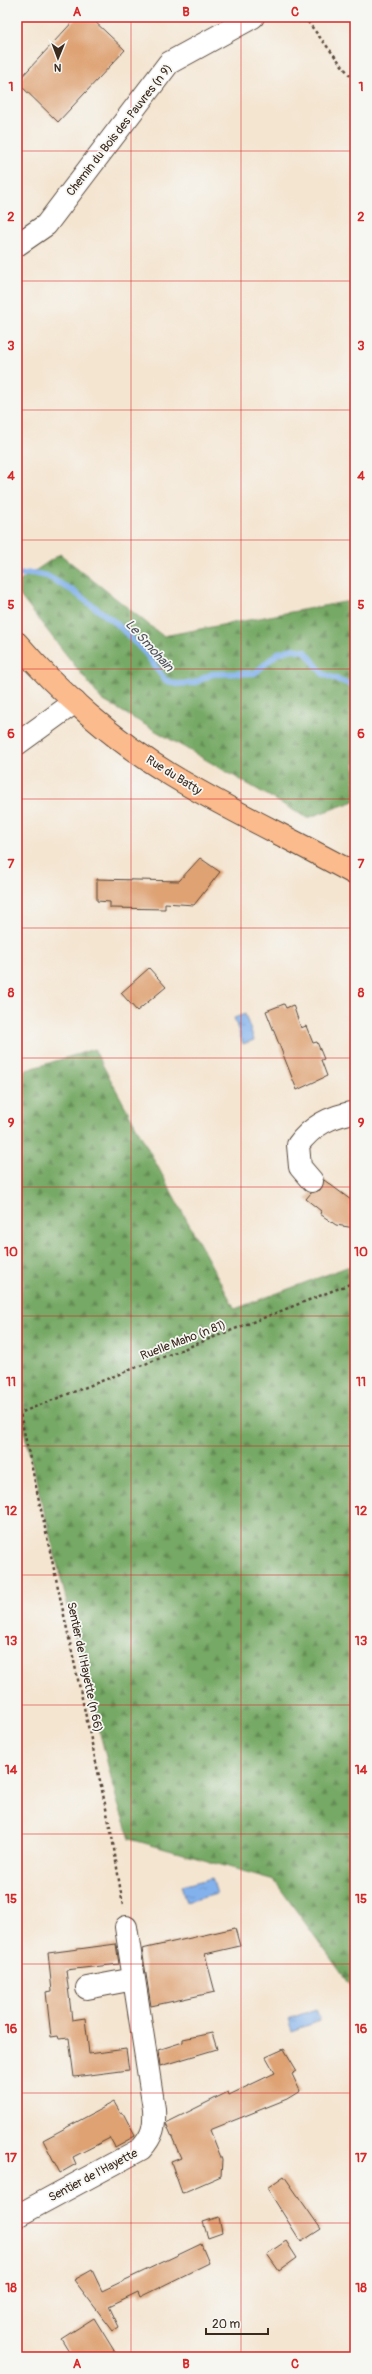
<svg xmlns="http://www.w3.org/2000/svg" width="372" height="2374" font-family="Pangolin,sans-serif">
<defs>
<pattern id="forest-firs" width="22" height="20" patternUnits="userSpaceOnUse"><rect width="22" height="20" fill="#76a965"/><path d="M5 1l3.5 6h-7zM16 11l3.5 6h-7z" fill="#628a53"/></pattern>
<pattern id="water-ripples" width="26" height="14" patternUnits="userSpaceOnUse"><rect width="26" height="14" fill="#82b1ec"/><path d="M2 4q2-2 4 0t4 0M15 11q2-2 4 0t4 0" fill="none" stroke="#6c90bf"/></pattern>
</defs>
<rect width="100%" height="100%" fill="#f6f6f2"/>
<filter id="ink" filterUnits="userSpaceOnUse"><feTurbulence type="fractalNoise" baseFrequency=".025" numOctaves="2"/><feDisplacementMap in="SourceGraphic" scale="8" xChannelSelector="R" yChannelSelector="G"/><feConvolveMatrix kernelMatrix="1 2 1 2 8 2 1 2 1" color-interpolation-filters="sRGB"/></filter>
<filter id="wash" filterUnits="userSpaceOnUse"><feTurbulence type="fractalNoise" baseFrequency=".012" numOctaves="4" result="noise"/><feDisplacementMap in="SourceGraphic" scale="16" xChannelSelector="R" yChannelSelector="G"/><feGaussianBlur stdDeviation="0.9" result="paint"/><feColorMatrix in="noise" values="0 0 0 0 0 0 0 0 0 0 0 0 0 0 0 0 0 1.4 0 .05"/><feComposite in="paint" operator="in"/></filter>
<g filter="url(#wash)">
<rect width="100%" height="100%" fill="#f4e5d1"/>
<path fill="url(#forest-firs)" stroke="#586a42" d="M60,554L163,636L355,600V801L307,818L102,700L17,592V583Z
M94,1049L235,1309L355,1264V1989L350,1985L274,1880L130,1839L117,1801L22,1424L17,1425V1073Z"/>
<path fill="url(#water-ripples)" stroke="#5e6e85" d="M245,1014L254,1040L243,1044L234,1018Z
M212,1878L217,1894L186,1902L181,1886Z
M316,2009L320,2021L292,2031L288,2019Z"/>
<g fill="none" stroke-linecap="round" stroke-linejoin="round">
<path stroke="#82b1ec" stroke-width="6" d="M17,575L32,573L47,576L73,591L116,623L146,654L165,680L176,684L194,683L212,674L255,673L278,653L293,649L305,651L323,674L355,686"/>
</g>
<g id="blocks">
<path fill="#dea273" d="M77,17H90L125,50L58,122L17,82Z
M200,858L220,872L194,905L165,903V909L110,908V902L97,901V879L179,881Z
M149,968L166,987L137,1011L121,993Z
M284,1004L286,1008L293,1005L301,1028L306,1026L313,1043L317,1042L324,1059L321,1060L327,1076L297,1090L266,1011Z
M324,1180L355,1203V1228L336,1225L320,1214L321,1211L306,1199L311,1193L320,1190Z
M235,1928L240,1946L205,1954L215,1992L151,2006L142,1949Z
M116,1944L119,1964L66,1970L72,2020L85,2018L89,2054L126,2049L129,2070L74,2077L69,2038L59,2039L58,2036L51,2037L46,1992L52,1991L48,1953Z
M212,2033L217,2049L160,2066L158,2050L183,2042V2039Z
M284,2049L297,2071L292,2074L300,2091L287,2099L210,2130L222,2160L221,2176L182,2193L171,2162L181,2158L166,2123L228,2092L229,2095L275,2073L266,2057Z
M114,2102L121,2114L123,2113L135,2136L115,2147L110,2138L73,2157L76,2164L60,2173L43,2140Z
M284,2176L321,2229L301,2242L267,2188Z
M219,2217L222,2233L208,2238L203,2222Z
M286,2241L297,2258L279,2271L267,2254Z
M201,2244L209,2263L140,2297L138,2292L109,2306L119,2327L113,2331L74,2280L92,2270L102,2291Z
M94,2318L118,2357H72L61,2339Z"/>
</g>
</g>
<g filter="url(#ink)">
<use href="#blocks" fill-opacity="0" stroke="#574639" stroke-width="1"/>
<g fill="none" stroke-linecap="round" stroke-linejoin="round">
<defs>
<path id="minor" d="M17,245L46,225L169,63L253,17
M17,744L75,702
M312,1181L300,1167L298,1145C312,1125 331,1116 355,1112
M87,1988L134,1979
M17,2216L141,2149C153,2136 155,2126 154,2109L126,1927"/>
<path id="major" d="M17,643C59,692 115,741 171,775C230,811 294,840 355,874"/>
</defs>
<use href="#minor" stroke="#574639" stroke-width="24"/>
<use href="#major" stroke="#574639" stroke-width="24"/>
<path stroke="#574639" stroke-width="2.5" stroke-dasharray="3 3" stroke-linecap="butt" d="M304,17L355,82
M17,1410L20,1413L112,1836L123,1906
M17,1414L355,1282"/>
<use href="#minor" stroke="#fff" stroke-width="22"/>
<use href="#major" stroke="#fbbb8d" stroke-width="22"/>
</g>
</g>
<path fill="none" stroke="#d62828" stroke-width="1" stroke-opacity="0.55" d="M131,17V2357M241,17V2357M17,151H355M17,281H355M17,410H355M17,540H355M17,669H355M17,799H355M17,928H355M17,1058H355M17,1187H355M17,1316H355M17,1446H355M17,1575H355M17,1705H355M17,1834H355M17,1964H355M17,2093H355M17,2223H355"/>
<g text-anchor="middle" stroke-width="3.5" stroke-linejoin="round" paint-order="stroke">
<g font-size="12" fill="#3b2a1e" stroke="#f6f6f2">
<text transform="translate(119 130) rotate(-52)" y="4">Chemin du Bois des Pauvres (n 9)</text>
<text transform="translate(174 775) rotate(32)" y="4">Rue du Batty</text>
<text transform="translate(183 1340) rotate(-21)" y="4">Ruelle Maho (n 81)</text>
<text transform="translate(85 1667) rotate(78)" y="4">Sentier de l'Hayette (n 66)</text>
<text transform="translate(93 2175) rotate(-28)" y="4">Sentier de l'Hayette</text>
</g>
<g font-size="13" font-style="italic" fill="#50525c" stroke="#f6f6f2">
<text transform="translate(150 645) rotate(48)" y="5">Le Smohain</text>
</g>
</g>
<rect width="372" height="2374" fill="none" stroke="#f6f6f2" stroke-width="44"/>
<g transform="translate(58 58) rotate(181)" stroke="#f6f6f2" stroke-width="3" paint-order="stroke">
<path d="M0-3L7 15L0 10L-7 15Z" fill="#3b2a1e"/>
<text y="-6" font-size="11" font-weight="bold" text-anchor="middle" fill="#3b2a1e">N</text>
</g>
<path d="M206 2328v6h62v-6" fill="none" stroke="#3b2a1e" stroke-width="2"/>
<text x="212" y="2328" font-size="12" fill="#3b2a1e" stroke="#f6f6f2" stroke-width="3" paint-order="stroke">20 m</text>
<rect x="22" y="22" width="328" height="2330" fill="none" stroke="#d62828" stroke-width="1.5"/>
<g font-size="13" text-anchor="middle" font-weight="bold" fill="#d62828">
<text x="77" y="16">A</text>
<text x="186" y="16">B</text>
<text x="295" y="16">C</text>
<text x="11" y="91">1</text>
<text x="361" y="91">1</text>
<text x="11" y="221">2</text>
<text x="361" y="221">2</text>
<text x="11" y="350">3</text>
<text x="361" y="350">3</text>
<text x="11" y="480">4</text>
<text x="361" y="480">4</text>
<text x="11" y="609">5</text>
<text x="361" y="609">5</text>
<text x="11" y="738">6</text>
<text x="361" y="738">6</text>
<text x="11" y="868">7</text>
<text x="361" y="868">7</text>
<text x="11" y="997">8</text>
<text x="361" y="997">8</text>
<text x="11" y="1127">9</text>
<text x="361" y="1127">9</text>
<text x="11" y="1256">10</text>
<text x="361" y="1256">10</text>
<text x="11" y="1386">11</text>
<text x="361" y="1386">11</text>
<text x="11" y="1515">12</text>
<text x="361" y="1515">12</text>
<text x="11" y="1645">13</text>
<text x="361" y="1645">13</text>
<text x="11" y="1774">14</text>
<text x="361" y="1774">14</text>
<text x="11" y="1903">15</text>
<text x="361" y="1903">15</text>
<text x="11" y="2033">16</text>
<text x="361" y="2033">16</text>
<text x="11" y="2162">17</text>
<text x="361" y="2162">17</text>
<text x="11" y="2292">18</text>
<text x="361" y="2292">18</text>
<text x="77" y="2368">A</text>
<text x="186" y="2368">B</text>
<text x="295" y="2368">C</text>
</g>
</svg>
